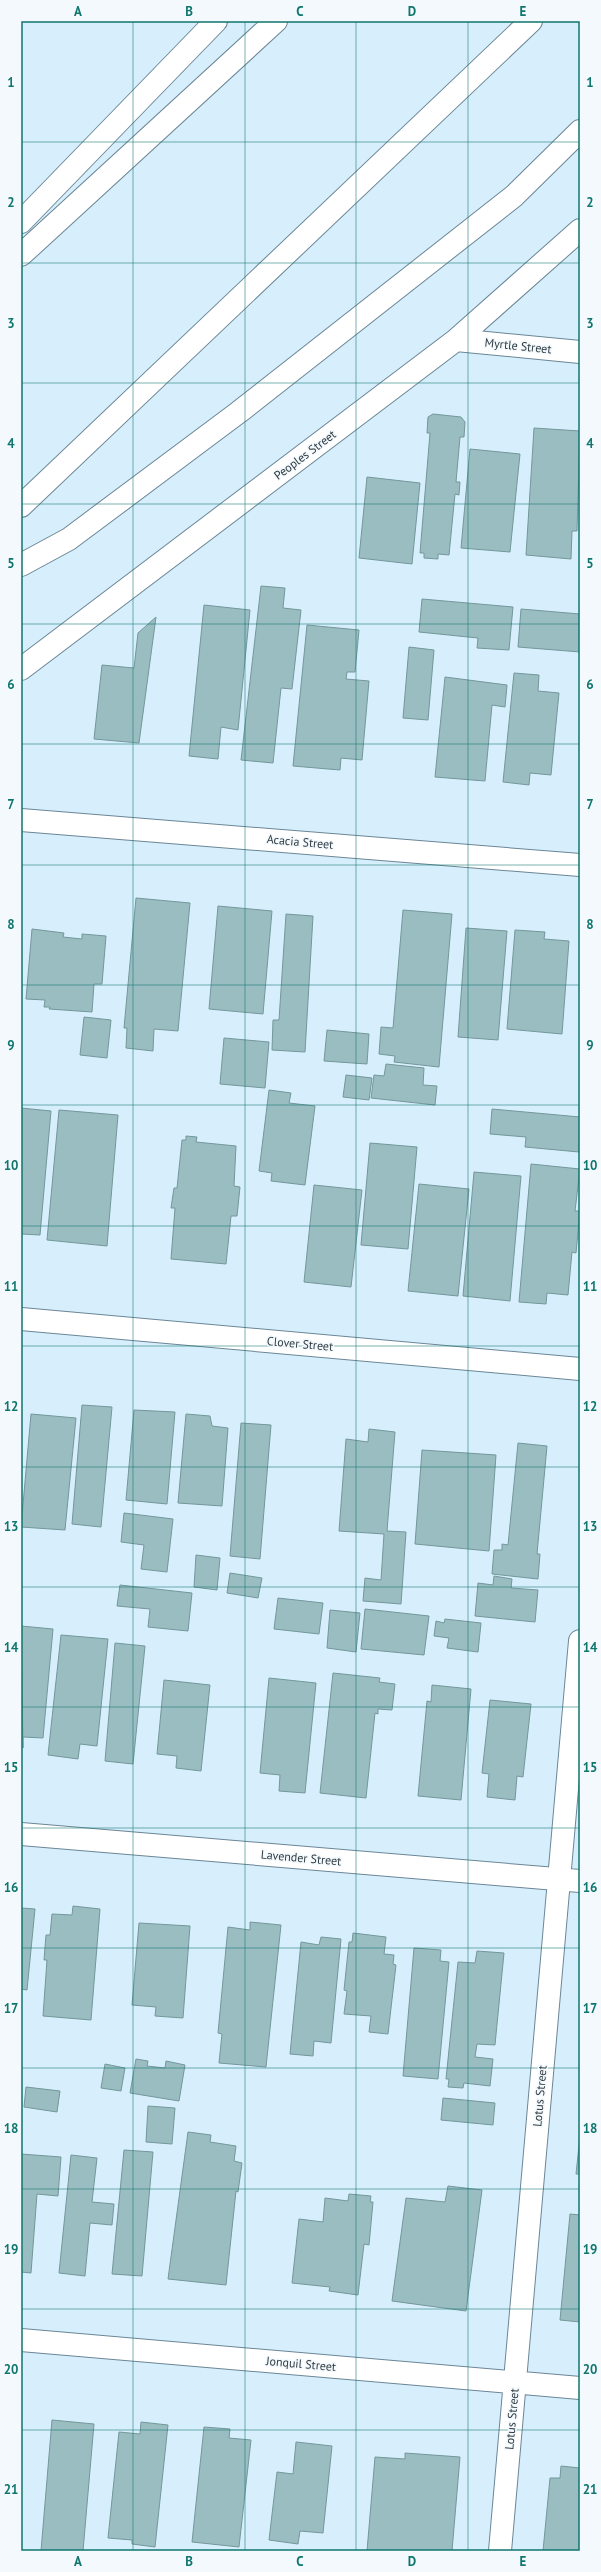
<svg xmlns="http://www.w3.org/2000/svg" width="601" height="2572" font-family="'PT Sans',sans-serif">
<rect width="100%" height="100%" fill="#d7effd"/>
<path fill="#99bdc1" stroke="#73979a" d="M433,414L461,417L465,422L464,437H460L456,482H460L459,495L455,494L449,555L438,554V559L424,558V553H420L430,433H427L428,417Z
M534,428L580,431L577,531H572L571,559L526,555Z
M470,449L520,454L510,552L461,548Z
M367,477L420,483L412,564L359,558Z
M261,586L285,588L283,608L301,610L292,689L281,688L273,763L241,760Z
M422,599L513,607L509,650L477,648L478,638L419,632Z
M204,605L250,610L238,730L221,727L218,759L189,756Z
M521,609L580,614V652L518,647Z
M156,617L139,743L94,739L102,665L134,668L138,633Z
M307,625L359,630L355,672H347L346,679L369,681L362,760L341,758L340,770L293,766Z
M409,647L434,650L428,720L403,718Z
M514,673L539,675L538,691L559,693L551,775L530,773L529,785L503,782Z
M445,677L507,685L505,707L492,705L485,781L435,777Z
M136,898L190,903L178,1031L154,1029L153,1051L126,1048L127,1028H124Z
M218,906L272,911L263,1014L209,1009Z
M403,910L452,914L439,1067L394,1062L395,1056L379,1054L381,1027L393,1028Z
M286,914L313,916L305,1052L272,1050L273,1020H279Z
M466,928L507,931L498,1040L458,1037Z
M32,929L64,933L63,937L82,939V934L106,936L102,984H94L92,1012L49,1009L50,1007H44L45,1000L26,999Z
M515,930L545,932L544,939L569,941L562,1034L507,1029Z
M84,1017L111,1020L107,1058L80,1055Z
M327,1030L369,1034L367,1064L324,1061Z
M224,1038L269,1042L265,1088L220,1084Z
M386,1064L424,1068L423,1085L437,1086L435,1105L371,1098L374,1075L384,1076Z
M346,1075L372,1078L369,1100L343,1097Z
M269,1090L291,1093L289,1103L315,1106L305,1185L271,1181L272,1173L259,1171Z
M21,1108L51,1111L40,1235L21,1234Z
M492,1109L580,1117L579,1152L525,1147L526,1137L490,1134Z
M59,1110L118,1115L107,1246L47,1240Z
M186,1136L197,1137L196,1142L236,1146L234,1186L240,1187L237,1216H231L226,1264L171,1259L175,1208H171L174,1188H177L182,1140H186Z
M370,1143L417,1147L408,1249L361,1245Z
M531,1164L580,1169L575,1211H580L576,1253L572,1252L568,1295L547,1293L546,1304L519,1302Z
M474,1172L521,1176L510,1301L463,1296Z
M419,1184L469,1189L458,1296L408,1291Z
M314,1185L362,1190L351,1287L304,1282Z
M82,1405L112,1407L101,1527L72,1524Z
M134,1410L175,1412L167,1504L126,1500Z
M31,1414L76,1418L65,1530L21,1527Z
M186,1414L210,1416L212,1426L228,1428L222,1506L178,1503Z
M241,1423L271,1425L260,1559L230,1556Z
M369,1429L395,1432L387,1531L406,1532L401,1604L363,1601L365,1578L381,1580L384,1534L339,1531L346,1439L368,1442Z
M518,1443L547,1446L537,1554H540L538,1579L492,1574L494,1550H502V1544L508,1545Z
M422,1450L496,1455L489,1551L415,1544Z
M124,1513L173,1519L167,1572L141,1569L144,1545L121,1542Z
M196,1555L220,1558L217,1590L194,1587Z
M230,1573L262,1578L258,1598L227,1593Z
M494,1576L512,1579L511,1588L538,1590L535,1622L475,1616L478,1583L493,1585Z
M120,1585L192,1593L188,1631L148,1627L150,1609L117,1606Z
M278,1598L323,1603L319,1634L274,1629Z
M365,1609L429,1616L424,1655L361,1649Z
M330,1610L360,1613L356,1652L327,1648Z
M445,1619L481,1623L478,1652L447,1648L449,1638L434,1636L436,1621L444,1623Z
M21,1626L53,1629L43,1738L23,1737V1748Z
M61,1635L108,1639L97,1746L80,1744L78,1759L48,1755Z
M115,1643L145,1646L133,1764L105,1761Z
M333,1673L380,1678L379,1682L395,1684L392,1710L378,1709V1714L375,1713L366,1798L320,1793Z
M269,1678L316,1683L305,1793L279,1791L280,1775L260,1773Z
M164,1680L210,1685L201,1771L176,1768L177,1756L157,1754Z
M432,1685L471,1689L461,1800L418,1796L427,1701L431,1702Z
M490,1700L531,1704L523,1777L517,1776L515,1800L487,1797L489,1774L482,1773Z
M73,1906L100,1909L91,2020L43,2016L47,1960H44L46,1935H50L52,1914L72,1915Z
M21,1908L35,1909L27,1990L21,1989Z
M250,1922L281,1925L266,2067L219,2063L222,2034L218,2033L228,1927L250,1930Z
M139,1923L190,1926L183,2018L155,2016L156,2007L132,2005Z
M353,1933L386,1937L384,1954L394,1955L393,1964L396,1965L388,2034L369,2032L371,2016L344,2014L347,1991L344,1990L349,1942H352Z
M321,1937L341,1939L331,2043L314,2041L313,2056L290,2054L301,1942L319,1945Z
M414,1948L441,1950L440,1961L449,1962L438,2079L403,2076Z
M477,1951L504,1953L495,2045L477,2044L475,2057L493,2059L490,2086L464,2083L463,2088L448,2087L449,2079H446L458,1962L475,1963Z
M136,2059L148,2061L147,2066L165,2068L166,2061L185,2065L179,2101L130,2093Z
M105,2064L125,2068L121,2091L101,2088Z
M26,2087L60,2091L57,2112L24,2107Z
M443,2098L495,2103L493,2125L441,2120Z
M148,2106L175,2108L172,2144L146,2142Z
M188,2132L211,2135L210,2142L236,2146L234,2161L242,2163L238,2192L236,2191L226,2285L168,2279Z
M580,2136V2174H576Z
M124,2150L153,2152L142,2276L112,2274Z
M21,2154L61,2157L58,2196L37,2194L31,2273L21,2272Z
M71,2155L97,2158L92,2202L114,2204L112,2225L90,2223L85,2276L59,2273Z
M448,2186L482,2190L466,2311L392,2301L406,2198L445,2202Z
M349,2194L371,2196L370,2202H373L369,2245L364,2244L358,2295L329,2291L330,2287L292,2283L299,2219L323,2222L325,2198L348,2201Z
M570,2214L580,2215V2322L560,2320Z
M52,2420L94,2424L83,2551H41Z
M141,2422L168,2425L155,2547L132,2544V2540L108,2538L119,2432L140,2434Z
M204,2427L230,2429L229,2438L251,2440L239,2547L192,2542Z
M296,2442L332,2446L323,2533L300,2531L298,2544L269,2540L277,2472L293,2474Z
M405,2453L460,2457L452,2551H367L375,2457L405,2459Z
M561,2466L580,2468V2551H543L550,2478H560Z"/>
<g fill="none" stroke-linecap="round" stroke-linejoin="round">
<defs>
<path id="minor" d="M456,340L580,352
M21,669L456,340L580,230
M21,820L580,865
M21,1319L580,1369
M21,1834L580,1881
M21,2340L580,2388
M500,2551L580,1641"/>
<path id="highway" d="M21,222L216,21
M21,255L276,21
M21,506L531,21
M21,565L69,539L239,412L514,196L580,131"/>
</defs>
<use href="#minor" stroke="#6b8696" stroke-width="24"/>
<use href="#highway" stroke="#6b8696" stroke-width="24"/>
<use href="#minor" stroke="#fff" stroke-width="22"/>
<use href="#highway" stroke="#fff" stroke-width="22"/>
</g>
<path fill="none" stroke="#0f766e" stroke-width="1" stroke-opacity="0.55" d="M133,21V2551M245,21V2551M356,21V2551M468,21V2551M21,142H580M21,263H580M21,383H580M21,504H580M21,624H580M21,744H580M21,865H580M21,985H580M21,1105H580M21,1226H580M21,1346H580M21,1467H580M21,1587H580M21,1707H580M21,1828H580M21,1948H580M21,2068H580M21,2189H580M21,2309H580M21,2430H580"/>
<g text-anchor="middle" stroke-width="3" stroke-linejoin="round" paint-order="stroke">
<g font-size="12" fill="#2f3b41" stroke="#f3f9fd">
<text transform="translate(518 346) rotate(6)" y="4">Myrtle Street</text>
<text transform="translate(305 455) rotate(-37)" y="4">Peoples Street</text>
<text transform="translate(300 842) rotate(5)" y="4">Acacia Street</text>
<text transform="translate(300 1344) rotate(5)" y="4">Clover Street</text>
<text transform="translate(301 1858) rotate(5)" y="4">Lavender Street</text>
<text transform="translate(540 2096) rotate(-85)" y="4">Lotus Street</text>
<text transform="translate(301 2364) rotate(5)" y="4">Jonquil Street</text>
<text transform="translate(512 2419) rotate(-85)" y="4">Lotus Street</text>
</g>
</g>
<rect width="601" height="2572" fill="none" stroke="#f3f9fd" stroke-width="44"/>
<rect x="22" y="22" width="557" height="2528" fill="none" stroke="#0f766e" stroke-width="1.5"/>
<g font-size="13" text-anchor="middle" font-weight="bold" fill="#0f766e">
<text x="78" y="16">A</text>
<text x="189" y="16">B</text>
<text x="300" y="16">C</text>
<text x="412" y="16">D</text>
<text x="523" y="16">E</text>
<text x="11" y="87">1</text>
<text x="590" y="87">1</text>
<text x="11" y="207">2</text>
<text x="590" y="207">2</text>
<text x="11" y="328">3</text>
<text x="590" y="328">3</text>
<text x="11" y="448">4</text>
<text x="590" y="448">4</text>
<text x="11" y="568">5</text>
<text x="590" y="568">5</text>
<text x="11" y="689">6</text>
<text x="590" y="689">6</text>
<text x="11" y="809">7</text>
<text x="590" y="809">7</text>
<text x="11" y="929">8</text>
<text x="590" y="929">8</text>
<text x="11" y="1050">9</text>
<text x="590" y="1050">9</text>
<text x="11" y="1170">10</text>
<text x="590" y="1170">10</text>
<text x="11" y="1291">11</text>
<text x="590" y="1291">11</text>
<text x="11" y="1411">12</text>
<text x="590" y="1411">12</text>
<text x="11" y="1531">13</text>
<text x="590" y="1531">13</text>
<text x="11" y="1652">14</text>
<text x="590" y="1652">14</text>
<text x="11" y="1772">15</text>
<text x="590" y="1772">15</text>
<text x="11" y="1892">16</text>
<text x="590" y="1892">16</text>
<text x="11" y="2013">17</text>
<text x="590" y="2013">17</text>
<text x="11" y="2133">18</text>
<text x="590" y="2133">18</text>
<text x="11" y="2254">19</text>
<text x="590" y="2254">19</text>
<text x="11" y="2374">20</text>
<text x="590" y="2374">20</text>
<text x="11" y="2494">21</text>
<text x="590" y="2494">21</text>
<text x="78" y="2566">A</text>
<text x="189" y="2566">B</text>
<text x="300" y="2566">C</text>
<text x="412" y="2566">D</text>
<text x="523" y="2566">E</text>
</g>
</svg>
